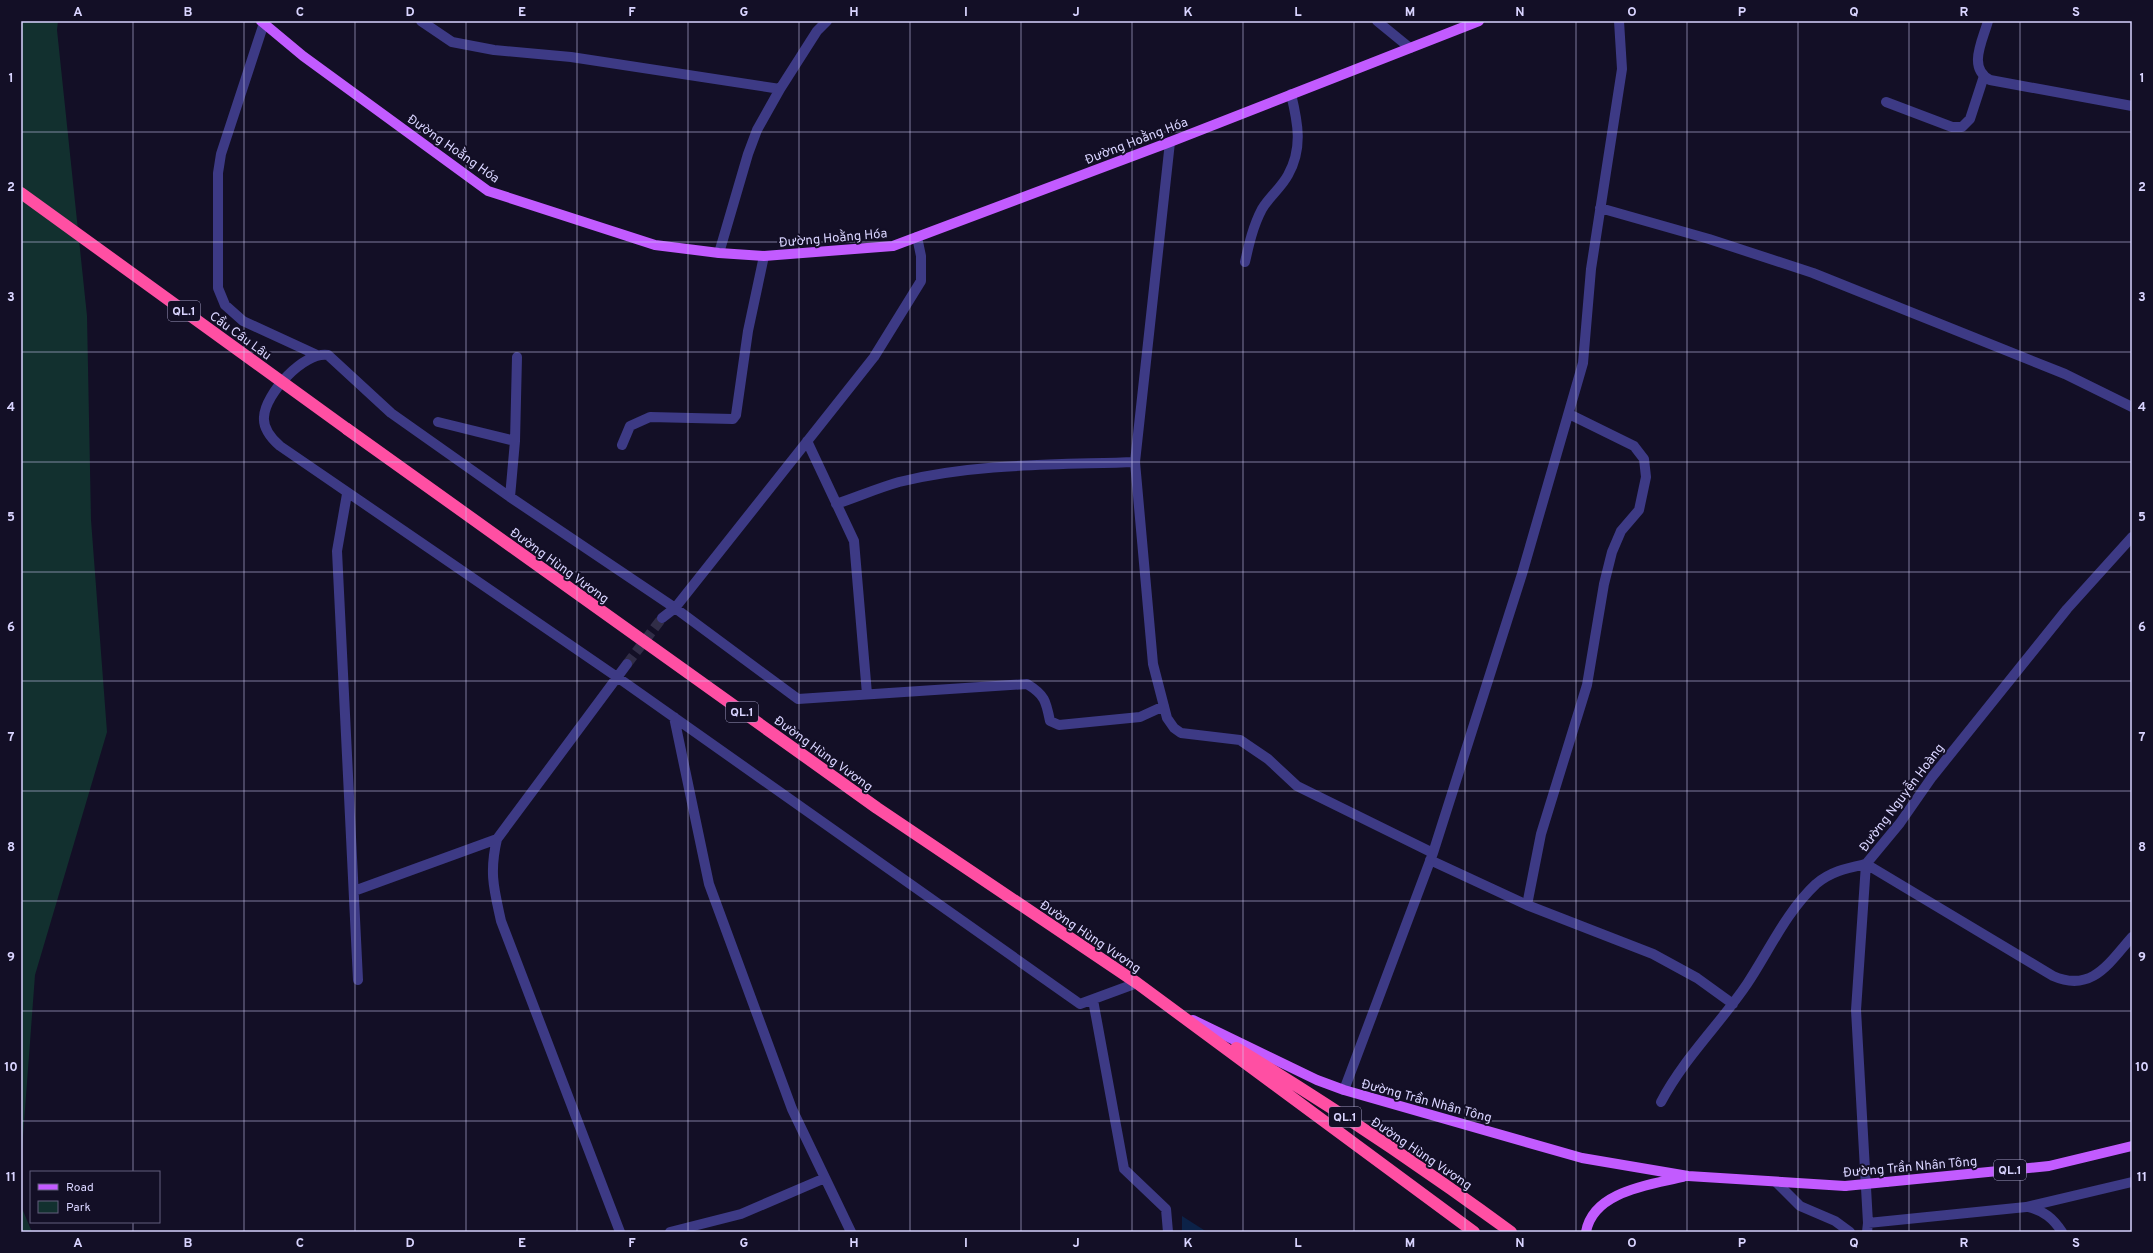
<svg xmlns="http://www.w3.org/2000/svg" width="2153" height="1253" font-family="Overpass,sans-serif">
<rect width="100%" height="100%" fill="#130f26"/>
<path fill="#12302f" d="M21,21H58L57,30L87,316L91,520L107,732L35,975L21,1163Z
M21,1206L32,1232H21Z"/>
<path fill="#0c2248" d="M1182,1216L1207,1232H1182Z"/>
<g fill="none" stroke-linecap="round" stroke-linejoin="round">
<path stroke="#312d47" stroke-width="10" stroke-dasharray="10 5" stroke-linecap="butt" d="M627,664L662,618"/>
<path stroke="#3d3a85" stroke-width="10" d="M421,21L452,42L494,50L571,57L780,89
M1377,21L1410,48
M1988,21C1983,40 1967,68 1990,80L2132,106
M264,23L221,154L218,173V288L225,305L243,321L317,355
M1886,102L1952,127H1962L1970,119L1984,76
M1170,142L1135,462L1153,664L1167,718L1174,728L1181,733L1240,740L1268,759L1297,786L1433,853
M1600,208L1709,239L1813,273L2065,374L2132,407
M719,253L748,154L757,130L780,89L817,31L827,21
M1245,262C1249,244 1253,226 1262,209C1269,197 1281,188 1288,175C1303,148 1298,123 1291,94
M438,422L515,441
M807,441L854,541L867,694
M622,445L630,426L650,417L733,419L736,415L748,331L764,256
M347,494L337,551L358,980
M510,497L515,441L517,357
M836,504C857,497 878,488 899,482C976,463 1056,465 1135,462
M662,618L675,608L874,357L921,281V256L917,237
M674,717L709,884L792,1109L851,1232
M1430,860L1527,905L1653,954L1697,978L1733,1004
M354,891L497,839
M1527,905L1541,834L1587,685L1604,584L1612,552L1621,531L1639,510L1646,477L1644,459L1634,446L1569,414
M1137,983L1080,1004L617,677L280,446C272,439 263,428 264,417C265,394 304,351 328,355L391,413L510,497L675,608L798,699L1027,684C1045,695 1046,701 1050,721L1059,725L1140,717L1164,706
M1093,1000L1124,1169L1166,1209L1168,1232
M1344,1090L1433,853L1522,574L1583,363L1591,269L1622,69L1619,21
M1661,1102C1684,1058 1720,1024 1747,984C1769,951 1786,912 1816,884C1831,871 1848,868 1866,864L2053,976C2092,993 2109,963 2132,937
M1776,1182L1800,1206L1835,1221L1850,1232
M2028,1207C2044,1211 2053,1218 2062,1232
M1868,1223L2026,1207L2132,1182
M620,1232L501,921C494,889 489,873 497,839L627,664
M670,1232L741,1214L825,1178
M1867,1232L1868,1223L1856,1010L1866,864L1900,823L1932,777L2067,609L2132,537"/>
<path stroke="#c25bff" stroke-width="10" d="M261,21L303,56L488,191L655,245L719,253L764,256L893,246L1170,142L1479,21
M1193,1020L1317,1080L1344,1090L1582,1158L1688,1176L1845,1186
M1886,1182L2049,1166L2132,1146
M1586,1232C1593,1191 1650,1185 1683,1177"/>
<path stroke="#ff4fa3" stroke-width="12" d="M347,429L877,808L1137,983L1474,1232
M1236,1048C1330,1105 1422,1167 1511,1232"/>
<path stroke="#c25bff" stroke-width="10" d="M1845,1186L1886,1182"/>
<path stroke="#ff4fa3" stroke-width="12" d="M21,193L347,429"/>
</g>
<path fill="none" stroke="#d9d4ff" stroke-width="1" stroke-opacity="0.55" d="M133,21V1172M244,21V1232M355,21V1232M466,21V1232M577,21V1232M688,21V1232M799,21V1232M910,21V1232M1021,21V1232M1132,21V1232M1243,21V1232M1354,21V1232M1465,21V1232M1576,21V1232M1687,21V1232M1798,21V1232M1909,21V1232M2020,21V1232M21,132H2132M21,242H2132M21,352H2132M21,462H2132M21,572H2132M21,681H2132M21,791H2132M21,901H2132M21,1011H2132M21,1121H2132M133,1222V1232"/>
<g text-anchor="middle" stroke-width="4" stroke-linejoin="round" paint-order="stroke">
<g fill="#130f26" stroke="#9e99be" stroke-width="1">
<rect x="168" y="301" width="32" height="20" rx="3"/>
<rect x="726" y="702" width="32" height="20" rx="3"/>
<rect x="1329" y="1107" width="32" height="20" rx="3"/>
<rect x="1994" y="1160" width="32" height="20" rx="3"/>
</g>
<g font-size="12" font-weight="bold" fill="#d9d4ff">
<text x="184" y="315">QL.1</text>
<text x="742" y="716">QL.1</text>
<text x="1345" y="1121">QL.1</text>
<text x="2010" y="1174">QL.1</text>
</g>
<g font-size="13" fill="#d9d4ff" stroke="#130f26">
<text transform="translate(1136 140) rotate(-21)" y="5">Đường Hoằng Hóa</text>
<text transform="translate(454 148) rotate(35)" y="5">Đường Hoằng Hóa</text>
<text transform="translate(833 237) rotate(-5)" y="5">Đường Hoằng Hóa</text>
<text transform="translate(241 335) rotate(36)" y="5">Cầu Câu Lâu</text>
<text transform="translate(560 565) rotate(36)" y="5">Đường Hùng Vương</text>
<text transform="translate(824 753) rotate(36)" y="5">Đường Hùng Vương</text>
<text transform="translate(1901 797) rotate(-53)" y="5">Đường Nguyễn Hoàng</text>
<text transform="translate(1091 936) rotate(34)" y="5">Đường Hùng Vương</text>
<text transform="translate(1427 1100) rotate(15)" y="5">Đường Trần Nhân Tông</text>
<text transform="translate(1422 1153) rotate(34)" y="5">Đường Hùng Vương</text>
<text transform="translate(1910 1166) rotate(-5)" y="5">Đường Trần Nhân Tông</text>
</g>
</g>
<rect width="2153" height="1253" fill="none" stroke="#130f26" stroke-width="44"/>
<rect x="30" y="1171" width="130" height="52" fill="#130f26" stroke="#625e7d"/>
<rect x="38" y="1184" width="20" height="6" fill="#c25bff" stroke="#625e7d"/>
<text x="66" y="1191" font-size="12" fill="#d9d4ff">Road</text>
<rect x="38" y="1201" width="20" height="12" fill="#12302f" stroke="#625e7d"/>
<text x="66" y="1211" font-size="12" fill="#d9d4ff">Park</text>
<rect x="22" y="22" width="2109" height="1209" fill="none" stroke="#d9d4ff" stroke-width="1.5"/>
<g font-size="13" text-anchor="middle" font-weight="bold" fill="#d9d4ff">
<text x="78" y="16">A</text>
<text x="188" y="16">B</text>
<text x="300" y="16">C</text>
<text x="410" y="16">D</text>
<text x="522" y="16">E</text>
<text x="632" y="16">F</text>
<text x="744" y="16">G</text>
<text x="854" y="16">H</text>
<text x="966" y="16">I</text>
<text x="1076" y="16">J</text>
<text x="1188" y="16">K</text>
<text x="1298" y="16">L</text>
<text x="1410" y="16">M</text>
<text x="1520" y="16">N</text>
<text x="1632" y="16">O</text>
<text x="1742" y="16">P</text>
<text x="1854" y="16">Q</text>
<text x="1964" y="16">R</text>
<text x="2076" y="16">S</text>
<text x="11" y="82">1</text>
<text x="2142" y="82">1</text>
<text x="11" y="191">2</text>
<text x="2142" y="191">2</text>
<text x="11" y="301">3</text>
<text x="2142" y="301">3</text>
<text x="11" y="411">4</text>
<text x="2142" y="411">4</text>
<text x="11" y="521">5</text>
<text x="2142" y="521">5</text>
<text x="11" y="631">6</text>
<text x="2142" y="631">6</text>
<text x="11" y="741">7</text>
<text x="2142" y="741">7</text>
<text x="11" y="851">8</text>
<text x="2142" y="851">8</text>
<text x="11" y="961">9</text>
<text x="2142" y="961">9</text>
<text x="11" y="1071">10</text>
<text x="2142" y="1071">10</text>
<text x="11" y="1181">11</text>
<text x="2142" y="1181">11</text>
<text x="78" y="1247">A</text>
<text x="188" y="1247">B</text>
<text x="300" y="1247">C</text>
<text x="410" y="1247">D</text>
<text x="522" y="1247">E</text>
<text x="632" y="1247">F</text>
<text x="744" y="1247">G</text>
<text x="854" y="1247">H</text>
<text x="966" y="1247">I</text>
<text x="1076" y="1247">J</text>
<text x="1188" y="1247">K</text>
<text x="1298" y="1247">L</text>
<text x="1410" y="1247">M</text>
<text x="1520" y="1247">N</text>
<text x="1632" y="1247">O</text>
<text x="1742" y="1247">P</text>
<text x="1854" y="1247">Q</text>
<text x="1964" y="1247">R</text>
<text x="2076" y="1247">S</text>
</g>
</svg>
